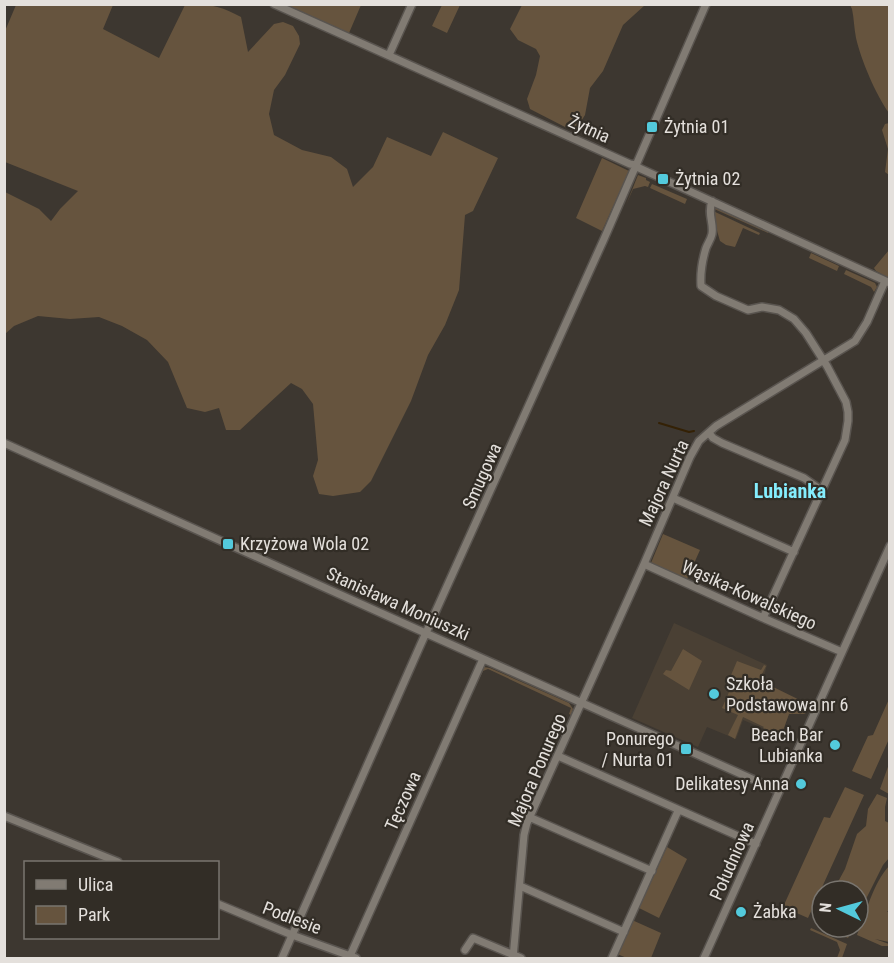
<svg xmlns="http://www.w3.org/2000/svg" width="894" height="963" font-family="'Roboto Condensed',sans-serif">
<rect width="100%" height="100%" fill="#3d3730"/>
<path fill="#4a4034" d="M674,623L767,665L762,683L810,705L805,714H789L781,736L743,720L736,739L707,727L698,747L632,718Z"/>
<path fill="#66543e" d="M16,5H113L103,29L159,58L185,5C209,4 219,5 241,17L248,52L274,24L283,22L293,26L299,36L300,44L285,75L274,90L269,114L274,135L302,150L331,157L347,169L353,187L373,167L387,137L431,156L443,132L498,158L473,211L465,215L459,290L445,325L428,355L411,401L371,481L360,492L333,496L319,494L313,476L318,460L313,404L302,389L291,383L240,430H226L219,408L205,412L187,408L168,362L147,340L122,326L99,317L70,319L38,316L14,326L5,334V192L39,209L51,221L60,209L78,191L5,162V31Z
M287,5H286H361L349,33Z
M442,5H460L447,33L432,26Z
M522,5H645L623,25L603,71L590,88L585,115L578,126L567,128L530,109L527,99L536,75L540,56L536,49L518,40L510,29Z
M850,5H889V113C876,95 861,60 856,38C854,28 854,18 852,9Z
M889,123H890L889,175L885,172L888,149L882,130L885,124Z
M602,158L629,171L602,231L576,218Z
M638,175L646,178V180L650,182L648,187L645,186L633,189L626,205Z
M652,184L687,199L685,204L650,188Z
M713,207L768,231V233L712,208Z
M711,210L760,233L759,235L743,228L735,247L726,245L720,241Z
M889,250V278L876,271L874,268Z
M811,253L839,266L837,271L809,258Z
M846,270L875,283L877,287L874,292L871,287L844,274Z
M663,534L700,550L687,579L651,563Z
M683,649L702,661L689,690L663,674L666,670L671,671Z
M737,661L761,670L764,665L766,666L759,680L810,705L805,714H789L781,736L763,728L764,727L743,717L735,739L728,735L738,715L722,708L733,683L748,689L729,680Z
M484,667L490,668L569,703L573,709L571,715L569,714L571,708L488,669L483,671L476,686L474,685Z
M889,699V739L871,779L852,771L868,736L873,735Z
M889,764L890,792L889,794L880,789Z
M845,787L864,795L808,918L783,907L824,817L830,818Z
M877,794L887,798L885,807V821L889,823V858L883,865L858,915V891H833L845,869L857,834L866,826L868,809Z
M667,847L687,859L659,918L639,908Z
M889,866V911H887L889,913V942L875,939L889,944V946H882L857,935C865,914 874,882 889,866Z
M822,917V927H850L847,934L849,936L848,938L819,926Z
M632,920L661,933L651,958H627L617,954Z
M811,928L847,944L842,958H837L840,950L837,942L810,930Z"/>
<g fill="none" stroke-linecap="round" stroke-linejoin="round">
<path stroke="#342105" stroke-width="2" d="M659,423L689,432L694,431"/>
<defs>
<path id="minor" d="M274,4L630,164L636,165L639,168L890,283
M389,55L412,4
M712,201C707,214 714,222 712,234C711,239 708,243 706,248C702,261 700,272 701,286L716,296L748,310L762,307L779,310L794,319L806,333L827,366L846,402L848,412V421L845,440L763,618
M709,433L713,438L722,443L804,478L821,490
M4,443L412,627L779,791
M673,498L794,552
M644,564L763,618L842,652
M558,756L756,844
M4,816L118,862
M529,817L652,871
M520,886L624,932
M218,904L292,935L356,958
M465,950L473,938L521,958
M350,956L483,659
M282,958L420,646L604,239L706,4
M513,958L524,835L527,823L644,564L690,457L699,441L716,426L855,341L867,322L885,281
M612,958L678,811
M704,958L890,546"/>
</defs>
<use href="#minor" stroke="#59544f" stroke-width="10"/>
<use href="#minor" stroke="#817b73" stroke-width="7"/>
</g>
<g fill="#53cadc" stroke="#322d26" stroke-width="2">
<rect x="646" y="121" width="12" height="12" rx="3"/>
<rect x="657" y="173" width="12" height="12" rx="3"/>
<rect x="222" y="538" width="12" height="12" rx="3"/>
<circle cx="714" cy="694" r="6"/>
<circle cx="835" cy="745" r="6"/>
<rect x="680" y="743" width="12" height="12" rx="3"/>
<circle cx="801" cy="784" r="6"/>
<circle cx="741" cy="912" r="6"/>
</g>
<g text-anchor="middle" stroke-width="4.5" stroke-linejoin="round" paint-order="stroke">
<g font-size="18" fill="#e4e0dc" stroke="#322d26" text-anchor="start">
<text x="664" y="133">Żytnia 01</text>
<text x="675" y="185">Żytnia 02</text>
<text x="240" y="550">Krzyżowa Wola 02</text>
<text x="726" y="690">Szkoła<tspan x="726" dy="21">Podstawowa nr 6</tspan></text>
<text x="823" y="741" text-anchor="end">Beach Bar<tspan x="823" dy="21">Lubianka</tspan></text>
<text x="674" y="745" text-anchor="end">Ponurego<tspan x="674" dy="21">/ Nurta 01</tspan></text>
<text x="789" y="790" text-anchor="end">Delikatesy Anna</text>
<text x="753" y="918">Żabka</text>
</g>
<g font-size="18" fill="#e4e0dc" stroke="#322d26">
<text transform="translate(589 129) rotate(24)" y="6">Żytnia</text>
<text transform="translate(482 476) rotate(-66)" y="6">Smugowa</text>
<text transform="translate(664 483) rotate(-65)" y="6">Majora Nurta</text>
<text transform="translate(749 595) rotate(24)" y="6">Wąsika-Kowalskiego</text>
<text transform="translate(398 604) rotate(24)" y="6">Stanisława Moniuszki</text>
<text transform="translate(537 770) rotate(-67)" y="6">Majora Ponurego</text>
<text transform="translate(403 801) rotate(-66)" y="6">Tęczowa</text>
<text transform="translate(732 861) rotate(-66)" y="6">Południowa</text>
<text transform="translate(292 918) rotate(21)" y="6">Podlesie</text>
</g>
<g font-size="20" font-weight="bold" fill="#84edfd" stroke="#322d26">
<text x="790" y="498">Lubianka</text>
</g>
</g>
<rect width="894" height="963" fill="none" stroke="#e4e0dc" stroke-width="12"/>
<rect x="24" y="861" width="195" height="78" fill="#322d26" stroke="#79756f" stroke-width="1.5"/>
<rect x="36" y="880" width="30" height="9" fill="#817b73" stroke="#79756f" stroke-width="1.5"/>
<text x="78" y="891" font-size="18" fill="#e4e0dc">Ulica</text>
<rect x="36" y="906" width="30" height="18" fill="#66543e" stroke="#79756f" stroke-width="1.5"/>
<text x="78" y="921" font-size="18" fill="#e4e0dc">Park</text>
<g transform="translate(840 909) rotate(275)"><circle r="28" fill="#322d26" stroke="#79756f" stroke-width="1.5"/>
<path d="M0-4.5L10 22L0 15L-10 22Z" fill="#53cadc"/>
<text y="-9" font-size="16" font-weight="bold" text-anchor="middle" fill="#e4e0dc">N</text>
</g>
</svg>
